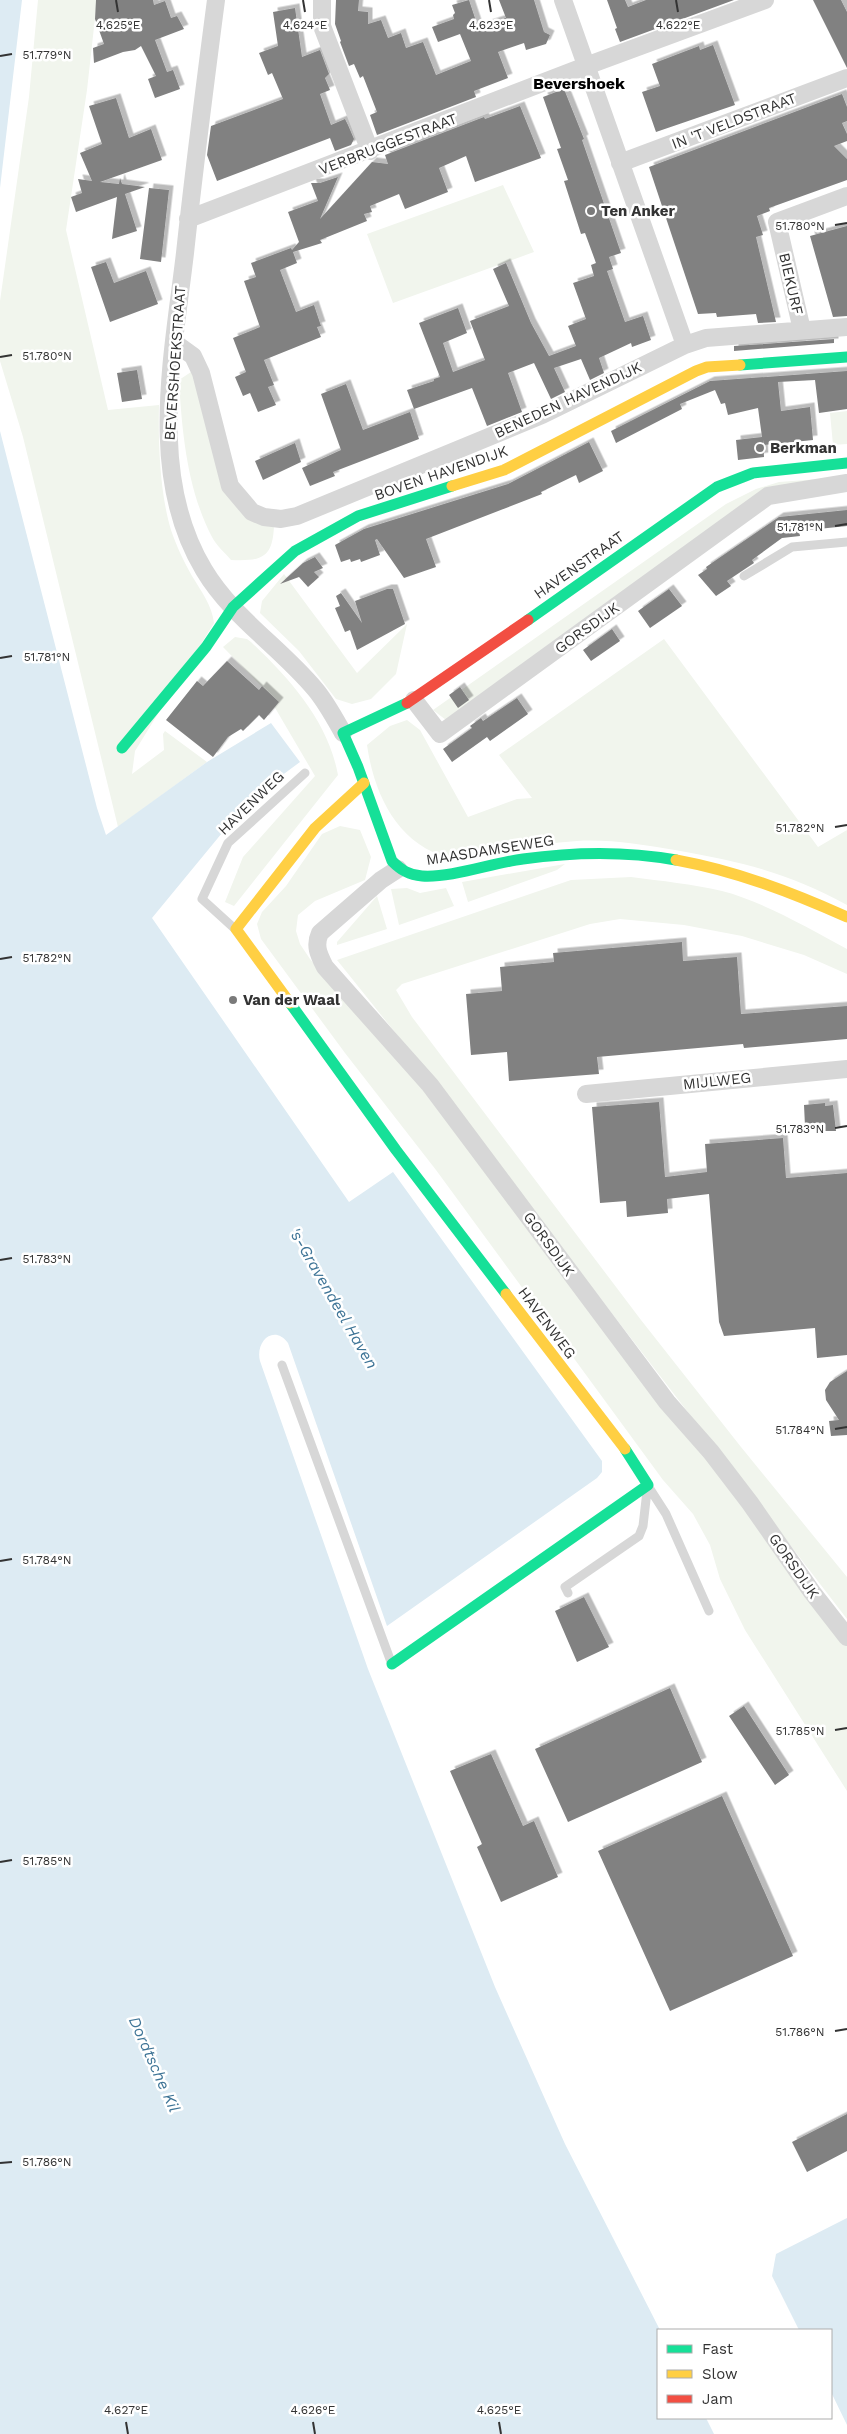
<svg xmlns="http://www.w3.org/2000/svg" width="847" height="2434" font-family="'Work Sans',sans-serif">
<defs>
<filter id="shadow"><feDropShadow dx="4.5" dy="-4.5" stdDeviation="0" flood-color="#0004"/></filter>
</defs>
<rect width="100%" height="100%" fill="#fff"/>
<path fill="#f1f5ed" d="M38,0H97L87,90L66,230L108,410L159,405C158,443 160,494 171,530C176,545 184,562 192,576C201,591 212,605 214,623L135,751L132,774L164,750L163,734L165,731L207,762L118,827L23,437L0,361V301L29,97Z
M503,185L534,252L393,303L367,234Z
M191,372L200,384L226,482L274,525C273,559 261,561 231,560C225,553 216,545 212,537C187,489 182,432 179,380Z
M847,411V444L833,445L830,413Z
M847,477L780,496L446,720L433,710L726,504L756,489L779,482Z
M284,574L357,673L407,624L396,674L371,699L352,704L336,699L299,651L260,613L262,601Z
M235,637L247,639L251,642C290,679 328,721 338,775L234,906L225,902L243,857L315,776L264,689L223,647Z
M664,639L818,847L847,830V905C787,872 741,862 675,850C642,845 610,839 577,841C549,843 521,847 494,852C481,854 462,861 449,858C397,844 374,794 367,745L390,726L407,720L420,730L468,817L517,799L532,798L499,755Z
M340,826L360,830L371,857L365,880L315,901L298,915L296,931L300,944L310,959L368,1022L465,1142L847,1641V1791L745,1630L720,1579L710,1545L693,1514L663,1480L436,1170L345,1053L261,939L257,924L262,912L286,886L322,834Z
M565,864L557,870L468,902L462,882Z
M631,877C662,881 692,884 722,891C762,901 810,929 847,949V974L804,955L742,936L684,925L620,919L590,924L402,984L396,990L412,1017L641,1320L741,1447L847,1577V1619L410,1051L337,960L571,880Z
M407,888L420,893L446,888L454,906L399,925L391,889Z
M377,896L387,929L337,945V942Z"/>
<path fill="#ddebf3" d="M0,0H22L0,188Z
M0,431L97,808L106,835L207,762L271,723L300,762L250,799L152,918L349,1202L393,1172L602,1461V1472L597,1478L387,1626L288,1343C274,1324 255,1341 260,1361L368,1669L495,1987L565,2144L660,2330L658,2418H706L714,2434H0Z
M847,2218V2425L831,2392V2330H799L772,2276L776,2254Z"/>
<path fill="#818181" filter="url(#shadow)" d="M96,0H153L154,5L165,1L171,18L177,16L184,29L155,40L167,72L173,70L180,89L155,98L148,79L156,76L141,46L135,50L123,52L94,63L93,48L104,44L95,19Z
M336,0H359L358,11L368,12V24L381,20L388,38L401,33L406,48L423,42L436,75L471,61L460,34L438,42L432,27L454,19L453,15L455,13L452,5L469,0L478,27L506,18L499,0H534L544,32L550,35L546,44L526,50L524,43L498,52L508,78L474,91L476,97L377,135L370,115L377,112L363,76L360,78L354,64L349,66L340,42L341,41L335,24Z
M607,0H625L628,7L646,0H734L620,42L615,29L617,28Z
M813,0H841L847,12V68Z
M295,8L302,57L320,50L329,74L325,78L330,90L320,94L331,125L345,119L348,125L354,139L351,145L335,151L330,138L217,181L207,155L211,126L283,99L272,73L268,75L259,53L278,46L273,12Z
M713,45L735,105L656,132L642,92L660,86L652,64L699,46L700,50Z
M564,89L584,139L582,140L621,253L609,257L613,269L607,271L625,322L643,316L651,340L632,347L631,343L599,358L604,373L590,380L581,359L554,368L565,392L551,399L534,363L508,373L522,412L487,426L472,388L414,409L407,390L434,381V379L440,377L419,323L458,308L467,333L443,343L453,372L485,360L470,321L509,306L493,269L506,263L531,323L549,356L576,346L568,326L586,319L573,283L594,276L591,265L596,263L585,233L581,234L564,181L568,180L557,149L561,148L543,97Z
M842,94L847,107V121L842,123L847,134V141L834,146L847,159V180L769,208L770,211L757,216L763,235L756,237L776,322L758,323L756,314L717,317L716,313L698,314L649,167Z
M116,98L129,138L151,129L162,160L100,182L119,184L120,178L122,184L145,187L125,194L137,231L112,239L117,197L76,212L71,197L82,193L78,179L92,181L80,153L102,144L89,106Z
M520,106L541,158L475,182L466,156L439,168L448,192L405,209L399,194L370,206L372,212L364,214L367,221L320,240L322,243L293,252L297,263L280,270L296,312L314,305L321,326L317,327L321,337L264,360L274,385L268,387L276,405L258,412L250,393L243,396L235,377L246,372L233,338L260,327L244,281L256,277L251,263L291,248L292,250L299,242L288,212L318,201L311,183H320L338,177L320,219L372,162L388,164L385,155L484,117L485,119Z
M149,188L169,190L161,262L140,259Z
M847,226V316L833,317L810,236Z
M106,262L114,283L146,271L158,304L110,322L91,267Z
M834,339V343L734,351V346Z
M137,370L142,399L122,402L117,373Z
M847,371V409L819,413L815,380L778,382L781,411L810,407L813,440L764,445L763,440L764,457L738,460L736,440L762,437L758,408L728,415L725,403L721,404L715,390L680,404L682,409L616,443L611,431L710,381Z
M346,384L363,430L410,412L419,439L333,472L335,476L310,486L302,468L341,450L321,394Z
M589,442L603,471L579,483L576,475L541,492L542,494L426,539L436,567L404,578L377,539L375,540L380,555L361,562L360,559L351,562L350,559L341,562L335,545L364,529L508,484Z
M295,443L301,462L263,480L255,461Z
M847,510V526L799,531L800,536L782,538L752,560L754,563L727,581L731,586L716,596L698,575L707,569L706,567L779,517Z
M315,557L323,568L314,572L319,577L308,587L299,577L280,584L303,563Z
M387,589H393L405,624L357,650L350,630L345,632L335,608L340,606L336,596L341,593L362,623L355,601Z
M669,589L682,606L650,628L638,611Z
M612,629L620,641L591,661L583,650Z
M227,661L259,690L262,686L279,702L264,720L259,715L243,731L241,729L228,737L213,757L166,720L197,681L203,686Z
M460,687L469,700L458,708L449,695Z
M517,698L528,714L490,741L487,737L452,762L443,749L472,728L470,726L481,718L483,721Z
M682,942L683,961L737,957L741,1014L847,1006V1039L744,1048L743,1044L597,1057L599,1074L509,1081L507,1052L471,1055L466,994L502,991L500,967L554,962L553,953Z
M659,1102L665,1177L707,1172L705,1144L783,1138L786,1178L847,1173V1355L817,1358L815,1328L724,1336L719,1322L709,1194L667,1199L668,1213L627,1217L626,1201L600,1203L592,1107Z
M825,1103V1106L833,1105L836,1131H818V1124L805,1126L804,1105Z
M847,1371V1435L831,1436L829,1421L839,1420L826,1400L825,1390L830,1382Z
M584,1597L609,1647L577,1662L555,1611Z
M670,1688L702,1762L568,1822L535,1749Z
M744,1706L789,1775L775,1785L729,1716Z
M491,1754L523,1826L534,1821L558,1877L501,1902L477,1847L482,1844L450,1771Z
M722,1796L793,1956L670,2011L598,1851Z
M847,2114V2151L807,2172L792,2142Z"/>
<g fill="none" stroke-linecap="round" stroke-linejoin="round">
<path stroke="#d7d7d7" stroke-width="9" d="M744,576L792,547L847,542
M235,929L202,899L228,843L305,773
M282,1365L391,1662
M648,1486L666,1514L709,1611
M568,1593L565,1587L639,1536L643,1526L647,1491"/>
<path stroke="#d7d7d7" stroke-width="18" d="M216,0C205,84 194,169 185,253C173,356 147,476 204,570C232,617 280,647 315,689C326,702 334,717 343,733
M322,0V26L370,151
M563,0L685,345
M620,163L847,78
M188,219L586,66L765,0
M802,330L777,222L847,196
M175,343L193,356L201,373L230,486L252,512L264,517L281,519L297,516L542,415L685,345L706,338L847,327
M414,700L440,734L768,496L847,483
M398,869L381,880L320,933C314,946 319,955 325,967L430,1085L667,1402L711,1452L750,1503L812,1592L847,1637
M586,1094L847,1069"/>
<path stroke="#16e098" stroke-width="11" d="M740,365L847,357
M528,620L717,487L753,473L847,463
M407,703L343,733L358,767L392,861C401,870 409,875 422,876C452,878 492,863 523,859C573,852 626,851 676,860
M122,748L206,647L233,607L295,551L358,516L452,486
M290,1003L396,1150L506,1294
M392,1664L648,1485L625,1449"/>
<path stroke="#ffcf43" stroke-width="11" d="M452,486L504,470L696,371L707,367L740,365
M676,860C736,871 791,892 847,917
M290,1003L236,929L315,828L364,783
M506,1294L625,1449"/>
<path stroke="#f24e42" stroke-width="11" d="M407,703L528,620"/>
</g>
<path fill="none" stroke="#333" stroke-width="2" d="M116,0L118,12M303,0L305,12M489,0L491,12M676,0L678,12M0,56L12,54M835,225L847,223M0,357L12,355M835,526L847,524M0,658L12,656M835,827L847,825M0,959L12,957M835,1128L847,1126M0,1260L12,1258M835,1429L847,1427M0,1561L12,1559M835,1730L847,1728M0,1862L12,1860M835,2031L847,2029M0,2163L12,2162M126,2422L128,2434M313,2422L315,2434M499,2422L501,2434"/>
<g fill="#7a7a7a" stroke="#fff" stroke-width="2">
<circle cx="591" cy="211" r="5"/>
<circle cx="760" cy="448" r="5"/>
<circle cx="233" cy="1000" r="5"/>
</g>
<g text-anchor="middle" stroke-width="5" stroke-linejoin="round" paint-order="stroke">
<g font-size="15" fill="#333" stroke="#fff">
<text transform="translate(734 121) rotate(-21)" y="5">IN 'T VELDSTRAAT</text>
<text transform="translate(388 144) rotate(-21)" y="5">VERBRUGGESTRAAT</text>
<text transform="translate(791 284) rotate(77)" y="5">BIEKURF</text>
<text transform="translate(175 363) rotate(-86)" y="5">BEVERSHOEKSTRAAT</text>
<text transform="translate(568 400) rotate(-25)" y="5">BENEDEN HAVENDIJK</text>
<text transform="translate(441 473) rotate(-19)" y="5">BOVEN HAVENDIJK</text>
<text transform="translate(579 565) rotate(-35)" y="5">HAVENSTRAAT</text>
<text transform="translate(587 628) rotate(-36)" y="5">GORSDIJK</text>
<text transform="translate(251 803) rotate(-44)" y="5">HAVENWEG</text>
<text transform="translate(490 850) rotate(-9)" y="5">MAASDAMSEWEG</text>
<text transform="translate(717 1081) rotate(-6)" y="5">MIJLWEG</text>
<text transform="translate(549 1244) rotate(54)" y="5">GORSDIJK</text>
<text transform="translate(547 1323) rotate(53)" y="5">HAVENWEG</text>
<text transform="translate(794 1566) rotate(55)" y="5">GORSDIJK</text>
</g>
<g font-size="15" font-weight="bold" fill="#333" stroke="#fff" text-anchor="start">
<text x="601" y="216">Ten Anker</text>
<text x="770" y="453">Berkman</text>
<text x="243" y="1005">Van der Waal</text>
</g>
<g font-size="16" font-weight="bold" fill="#000" stroke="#fff">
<text x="579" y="89">Bevershoek</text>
</g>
<g font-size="16" font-style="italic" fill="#3f7597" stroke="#fff">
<text transform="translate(334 1298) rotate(60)" y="6">'s-Gravendeel Haven</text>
<text transform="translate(155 2064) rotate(66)" y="6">Dordtsche Kil</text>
</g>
</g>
<g font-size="12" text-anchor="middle" fill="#333" stroke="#fff" stroke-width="5" stroke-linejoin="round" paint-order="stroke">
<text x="678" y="29">4.622°E</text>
<text x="118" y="29">4.625°E</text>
<text x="305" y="29">4.624°E</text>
<text x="491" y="29">4.623°E</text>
<text x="47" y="59">51.779°N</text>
<text x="800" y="230">51.780°N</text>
<text x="47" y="360">51.780°N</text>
<text x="800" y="531">51.781°N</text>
<text x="47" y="661">51.781°N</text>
<text x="800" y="832">51.782°N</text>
<text x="47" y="962">51.782°N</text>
<text x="800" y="1133">51.783°N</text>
<text x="47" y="1263">51.783°N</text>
<text x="800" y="1434">51.784°N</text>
<text x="47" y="1564">51.784°N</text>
<text x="800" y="1735">51.785°N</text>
<text x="47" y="1865">51.785°N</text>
<text x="800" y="2036">51.786°N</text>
<text x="47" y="2166">51.786°N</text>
<text x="126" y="2414">4.627°E</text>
<text x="313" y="2414">4.626°E</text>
<text x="499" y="2414">4.625°E</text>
</g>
<rect x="657" y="2329" width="175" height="90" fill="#ffffff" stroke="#adadad"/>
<rect x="667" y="2345" width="25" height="8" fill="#16e098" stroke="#adadad"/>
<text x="702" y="2354" font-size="15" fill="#333333">Fast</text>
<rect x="667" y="2370" width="25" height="8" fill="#ffcf43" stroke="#adadad"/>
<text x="702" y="2379" font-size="15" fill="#333333">Slow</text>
<rect x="667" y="2395" width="25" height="8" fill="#f24e42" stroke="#adadad"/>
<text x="702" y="2404" font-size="15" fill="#333333">Jam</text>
</svg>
